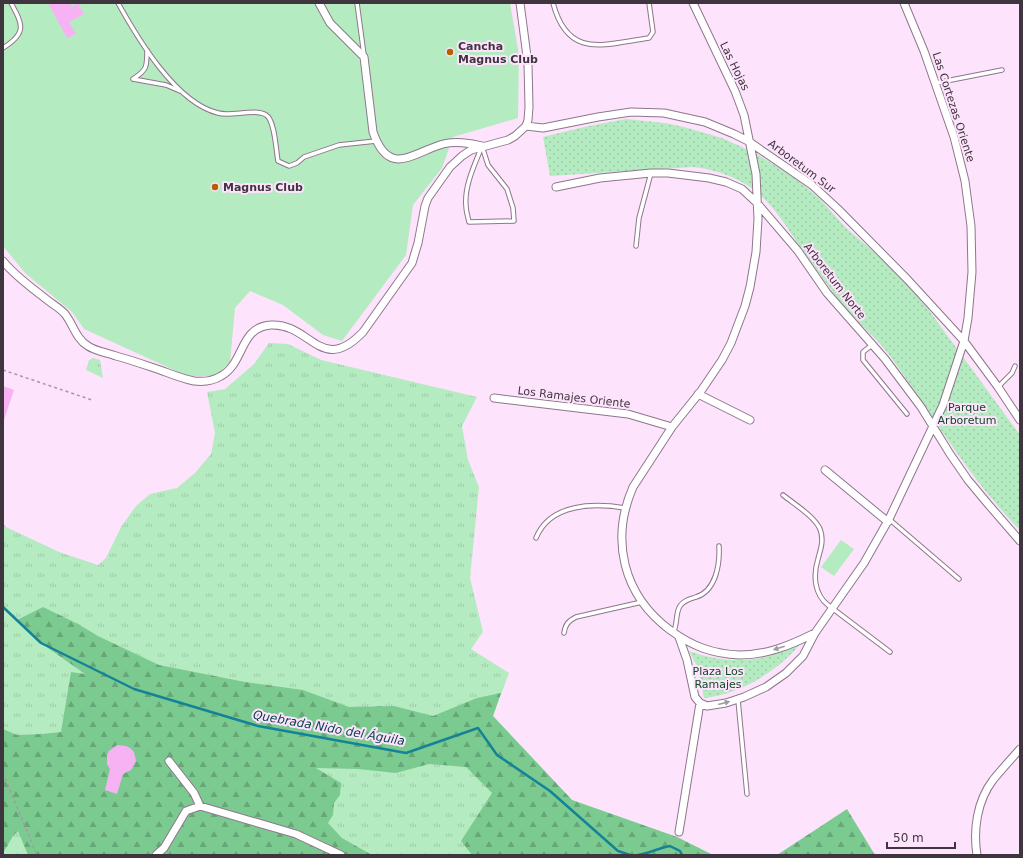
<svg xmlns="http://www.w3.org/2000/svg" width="1023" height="858" font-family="'DejaVu Sans',sans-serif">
<defs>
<pattern id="grass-tufts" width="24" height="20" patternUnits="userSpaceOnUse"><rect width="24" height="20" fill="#b5ebc1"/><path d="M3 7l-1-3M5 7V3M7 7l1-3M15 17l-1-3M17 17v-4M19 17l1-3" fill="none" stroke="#9dcaa7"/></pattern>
<pattern id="forest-firs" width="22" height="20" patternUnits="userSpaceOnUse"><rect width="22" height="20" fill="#7bcb90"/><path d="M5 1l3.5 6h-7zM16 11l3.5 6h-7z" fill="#66a677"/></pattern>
<pattern id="park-dots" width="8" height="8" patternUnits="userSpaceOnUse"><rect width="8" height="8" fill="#b5ebc1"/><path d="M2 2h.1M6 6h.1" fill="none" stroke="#9dcaa7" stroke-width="1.8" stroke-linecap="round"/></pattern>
</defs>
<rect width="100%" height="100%" fill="#fee3fc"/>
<path fill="url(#grass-tufts)" d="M269,343L288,344L321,360L477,397L462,426L468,460L479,487L470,578L483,632L471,649L509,673L493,716L572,800L677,837L713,855H3V523L6,527L59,552L98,565L106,558L121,527L136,506L150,494L177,488L195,473L211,454L215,433L207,392L225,389L254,364Z
M93,358L100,360L103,378L86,370L89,360Z"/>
<path fill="url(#forest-firs)" d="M43,607L78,624L98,636L159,665L245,682L303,690L349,707L394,706L433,716L477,698L501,693L493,716L572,800L677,837L713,855H472L461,841L492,793L466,767L429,764L396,773L358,769L316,768L341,783L340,795L334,803L333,815L328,823L342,838L372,855H28L18,831L13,836L3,853V729L17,735L42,734L61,732L71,672L85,674L41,643L17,620Z
M847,809L875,855H777Z"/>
<path fill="url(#park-dots)" d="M626,119L665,123L684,127L722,138L757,154L790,175L806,187L820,199L846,228L892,267L928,309L1020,435V530C970,480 932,414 890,356C875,335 852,319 837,298C824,280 811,262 798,244C787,227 776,209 761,196C742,178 718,170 693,167L550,176L543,137L584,127Z
M801,643C778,671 741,694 704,698L697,666L689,651C728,665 765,663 801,643Z"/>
<path fill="#b5ebc1" d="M3,3H510L519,55L518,118L453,137L442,168L413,205L406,255L342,341L323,335L283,305L250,291L235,308L230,362L215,376H187L84,329L72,312L25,273L3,246Z
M841,540L854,549L834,576L821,567Z"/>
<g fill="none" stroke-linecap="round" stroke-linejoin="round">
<path stroke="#158397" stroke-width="2.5" d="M3,607L41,643L134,689L258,726L406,753L478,728L497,755L550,791L618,851L630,855
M638,855C650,853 659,848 670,846L680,851L682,855"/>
</g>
<path fill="#f7b2f4" d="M48,3H70L72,7L78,3L84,14L69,22L76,34L67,38Z
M3,386L14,390L4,420H3Z
M117,745L126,746L130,748L134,752L136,761L131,770L123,774L117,794L105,790L110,769L107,764V755L109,751Z"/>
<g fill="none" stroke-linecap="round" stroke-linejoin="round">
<defs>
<path id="service" d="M118,3C138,39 176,103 218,113C231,117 255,108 266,115C275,120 276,151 278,161L289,166L297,163L304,157L339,145L376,141
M357,3L364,55
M553,3C568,60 604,44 649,38L653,32L649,3
M3,48C27,33 23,25 11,3
M133,79L166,85L180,91
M133,79C147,70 147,67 147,50
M936,83L1002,70
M482,146L488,165L507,189L513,208L514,221L469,222C468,217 466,211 466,206C464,186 475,164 482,146Z
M636,246L639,218L651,173
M872,345L863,352V360L907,414
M998,387L1012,373L1015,366
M783,495C794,504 814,516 820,529C824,540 821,548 818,559C813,575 814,594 828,605L890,652
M889,519L959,579
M536,538C550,503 594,503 625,508
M564,633C565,625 568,621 576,617L642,602
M673,633C678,624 675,614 680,606C684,600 690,599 696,597C716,591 720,564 719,546
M738,700L747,794"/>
<path id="minor" d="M319,3L330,23L364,57L373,132C389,178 412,153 443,144C454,141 471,143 482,146
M693,3L735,91L744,115L756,174L758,219L756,252L750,287L745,306L731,343L722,360L701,391L672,427L633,487C610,540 623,595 670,630C692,646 712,654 740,655C767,655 791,645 815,633
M526,126L543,128L598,117L631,112L664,113L705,122L734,134L748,141L812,185L838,209L908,280L964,341L998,387L1020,420
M556,187L600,178L651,173H668L709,178L726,182L742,189L757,203L798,251L827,293L885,359L921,407L950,454L968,480L988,504L1020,541
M3,261C15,276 31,287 46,299C52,304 60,308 65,314C73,324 76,339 88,346C95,351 108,353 116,356C131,360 145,365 160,370C171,374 183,379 194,381C203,382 213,381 221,376C245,363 239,327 271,325C311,323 321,376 363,332L412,263L418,243L425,206L428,198L450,167L462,156L471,150L508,140L515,136L526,126L528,120L529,107L528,64L520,3
M698,394L750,420
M494,398L628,414L672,427
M825,470L888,522
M679,637L687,660L695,697L700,703L707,706L726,703L744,697L766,687L786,673L803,656L815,633L864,563L889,519L943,405L964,341L968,318L972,272L971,226L965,181L954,137L924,51L904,3
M169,761L194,793L200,806L296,834L341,855
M679,832L700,703
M156,855L164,848L186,811L200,806
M977,855C973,830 977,801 993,780C1002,769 1011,759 1020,749"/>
</defs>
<use href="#service" stroke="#8e768c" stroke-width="5.5"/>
<use href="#minor" stroke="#8e768c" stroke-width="9"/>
<path stroke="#a996a8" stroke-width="1.5" stroke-dasharray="3 3" stroke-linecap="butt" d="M3,370L92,400
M3,773L37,855"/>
<use href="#service" stroke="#fff" stroke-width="3.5"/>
<use href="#minor" stroke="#fff" stroke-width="7"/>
</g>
<defs><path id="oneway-solid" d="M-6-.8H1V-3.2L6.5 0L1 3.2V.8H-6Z"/></defs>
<g fill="#9f9a9f">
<use href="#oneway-solid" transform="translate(779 648) rotate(162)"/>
<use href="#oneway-solid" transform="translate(724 703) rotate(-15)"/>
</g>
<g fill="#b95e00" stroke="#fee3fc" stroke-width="1.5">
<circle cx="450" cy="52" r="4"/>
<circle cx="215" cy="187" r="4"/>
</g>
<g text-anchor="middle" stroke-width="4" stroke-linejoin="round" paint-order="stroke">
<g font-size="11" font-weight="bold" fill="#3f353f" stroke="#fee3fc" text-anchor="start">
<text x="458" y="50">Cancha<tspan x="458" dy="13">Magnus Club</tspan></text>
<text x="223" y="191">Magnus Club</text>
</g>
<g font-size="11" fill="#3f353f" stroke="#fee3fc">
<text transform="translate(735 66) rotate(64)" y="4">Las Hojas</text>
<text transform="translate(954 107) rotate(72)" y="4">Las Cortezas Oriente</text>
<text transform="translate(802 166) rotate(37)" y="4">Arboretum Sur</text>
<text transform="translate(835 281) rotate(52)" y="4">Arboretum Norte</text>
<text transform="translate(574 397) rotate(7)" y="4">Los Ramajes Oriente</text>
</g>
<g font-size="11" fill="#0c4923" stroke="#fee3fc">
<text x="967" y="411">Parque<tspan x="967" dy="13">Arboretum</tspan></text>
<text x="718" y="675">Plaza Los<tspan x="718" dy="13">Ramajes</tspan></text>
</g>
<g font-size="12" font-style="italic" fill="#023f4a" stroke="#fee3fc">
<text transform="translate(329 728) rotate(10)" y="4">Quebrada Nido del Águila</text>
</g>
</g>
<rect width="1023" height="858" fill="none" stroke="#3f353f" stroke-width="8"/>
<path d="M887 842v6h68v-6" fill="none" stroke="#3f353f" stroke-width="2"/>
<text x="893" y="842" font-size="12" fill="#3f353f" stroke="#fee3fc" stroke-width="3" paint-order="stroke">50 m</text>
</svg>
